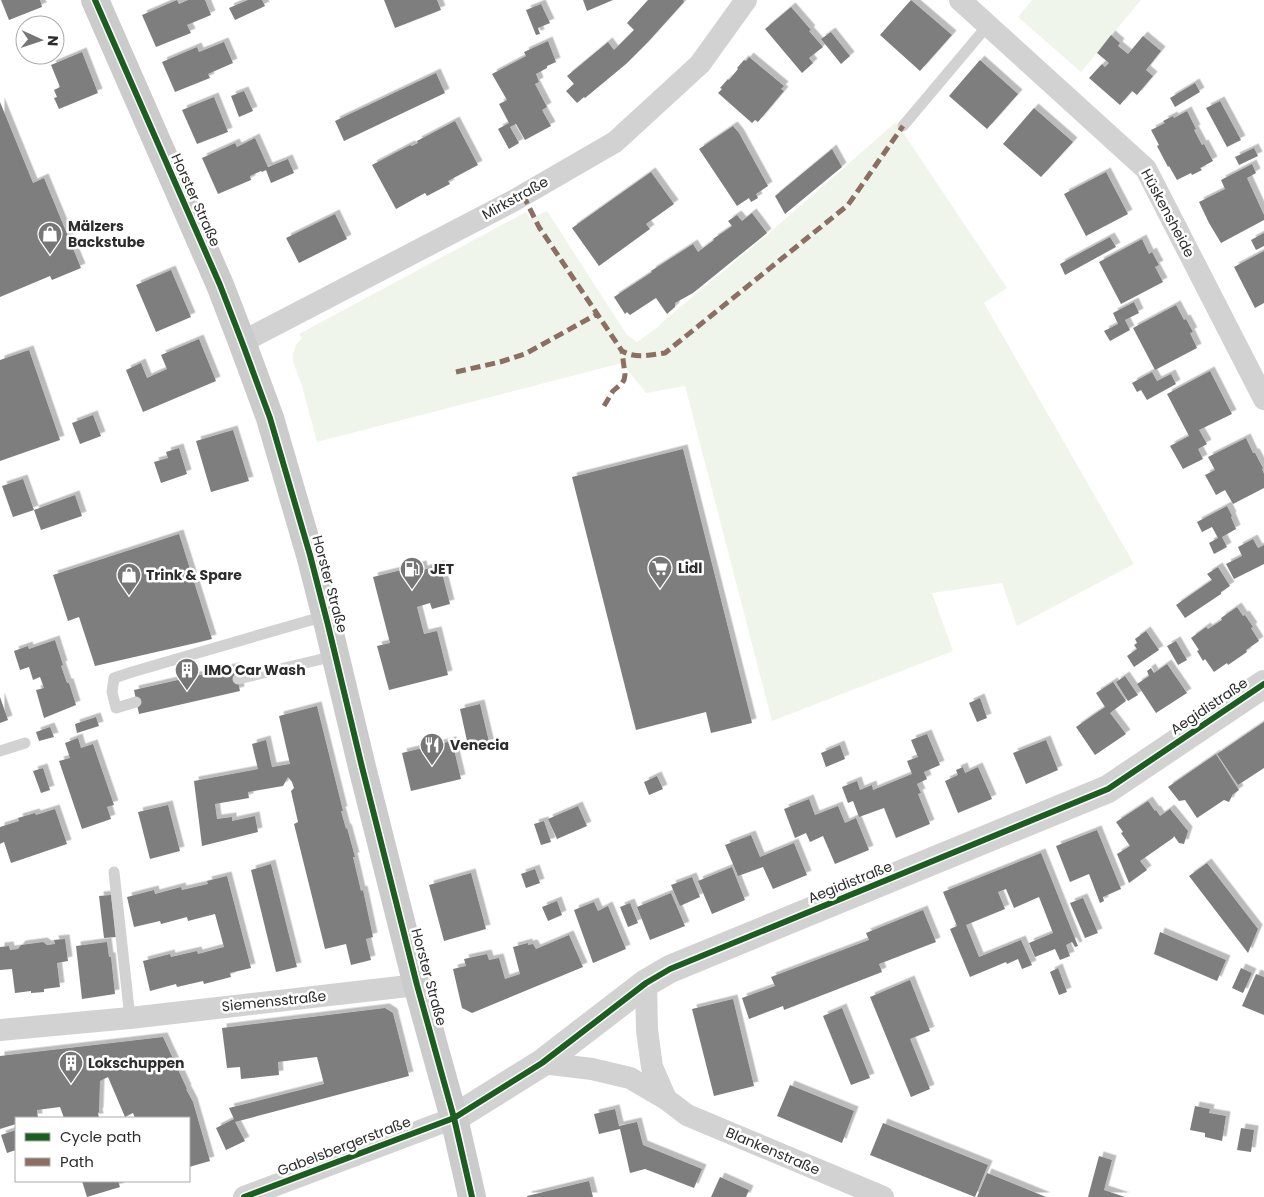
<svg xmlns="http://www.w3.org/2000/svg" width="1264" height="1197" font-family="Poppins,sans-serif">
<defs>
<filter id="shadow"><feDropShadow dx="4.5" dy="-4.5" stdDeviation="0" flood-color="#0004"/></filter>
</defs>
<rect width="100%" height="100%" fill="#fff"/>
<path fill="#eff5eb" d="M1032,0H1141L1081,72L1018,17Z
M896,122L1007,288L984,303L1134,564L1017,626L1002,583L932,593L953,651L772,721L685,386L646,393L622,363L317,442L302,386L293,362V354L296,345L302,338L299,334L526,212L530,219L547,211L627,335L637,342L658,327L667,318L767,235Z"/>
<path fill="#7e7e7e" filter="url(#shadow)" d="M1,0H40L42,7L9,20Z
M177,0L179,4L188,0H205L211,15L187,25L191,33L156,47L142,15Z
M248,0H262L265,6L235,20L229,8Z
M384,0H437L441,10L395,28Z
M583,0H613L587,11Z
M648,0H684L683,1L684,2L648,42L626,64L585,98L584,97L577,103L566,91L574,84L567,76L608,42L614,50L634,30L627,23Z
M911,0L952,35L920,71L880,35Z
M541,4L550,23L538,28L540,34L536,35L526,10Z
M791,7L811,30L809,31L823,47L809,58L813,63L802,73L765,29Z
M831,32L850,56L841,64L821,39Z
M1111,35L1120,43L1118,46L1128,54L1143,36L1161,51L1146,70L1153,76L1137,95L1132,91L1120,105L1089,78L1102,64L1105,67L1109,63L1097,53Z
M548,41L556,62L547,66V68L536,74L539,82L535,84L547,107L542,110L551,126L525,140L516,124L510,127L519,143L509,149L498,129L509,123L499,104L507,100L492,74L526,56L524,52Z
M224,42L233,63L208,74L210,78L175,92L162,62L197,47L199,52Z
M82,52L98,93L59,109L54,98L57,97L54,90L60,87L51,65Z
M749,57L784,86L781,89L784,91L758,122L755,120L752,123L718,93L722,89L720,88L728,79L729,80L738,69L737,68L744,60L746,61Z
M980,60L1018,94L987,129L949,96Z
M436,73L445,93L344,141L335,121Z
M1195,83L1200,92L1175,107L1170,98Z
M244,91L253,111L239,117L231,96Z
M214,97L228,132L197,144L182,110Z
M1220,101L1241,140L1227,147L1206,108Z
M0,102L33,183L44,178L81,268L52,280L50,276L0,297Z
M1034,108L1073,142L1041,177L1003,144Z
M1187,111L1196,129L1194,130L1202,145L1204,144L1213,161L1200,168L1202,170L1192,175L1191,173L1177,180L1169,166L1168,167L1157,146L1159,145L1151,130L1165,123L1163,121L1173,116L1174,118Z
M455,121L478,165L448,181L450,184L427,196L425,193L396,209L372,165L410,145L412,146L418,143L417,141Z
M733,126L739,133L768,186L756,194L758,198L751,202L749,198L737,206L699,149Z
M255,138L268,167L288,159L294,173L271,183L266,170L262,172L261,171L250,176L251,180L218,194L202,158L233,144L235,143L237,147Z
M1254,148L1258,156L1239,165L1235,157Z
M832,149L842,167L785,214L775,196Z
M1252,164L1256,173L1247,178L1264,215V220L1221,243L1209,223L1199,202L1225,189L1221,180Z
M651,172L674,204L646,224L650,229L599,266L572,228Z
M1106,172L1128,214L1086,236L1064,194Z
M752,213L767,233L693,293L675,303V307L667,314L656,298L630,315L627,312L625,314L614,297L652,272L651,271L693,244L698,252L714,240L713,239L732,226L728,221L737,215L742,221Z
M335,214L347,239L299,263L286,238Z
M1264,233V246L1256,250L1251,240Z
M1110,237L1116,247L1065,275L1060,264Z
M1142,239L1149,254L1152,252L1159,265L1155,267L1163,282L1121,304L1099,262Z
M1264,251V303L1255,308L1234,267Z
M171,270L191,317L156,332L136,285Z
M1134,302L1139,313L1125,320L1130,330L1110,341L1104,331L1118,324L1113,313Z
M1176,305L1184,320L1186,319L1193,332L1190,333L1197,348L1155,370L1133,328Z
M199,339L216,381L143,412L126,370L141,363L147,378L167,369L161,355Z
M29,350L60,440L0,461V360Z
M1210,371L1232,414L1199,430L1207,444L1198,449L1203,459L1183,469L1170,446L1189,436L1167,394Z
M1152,372L1157,381L1171,374L1176,384L1147,400L1141,390L1137,392L1132,383Z
M93,415L101,436L80,444L72,423Z
M233,430L249,481L211,492L196,441Z
M1246,438L1253,453H1255L1263,468L1262,469L1264,474V488L1233,504L1225,490L1216,495L1205,475L1215,470L1208,457Z
M179,448L187,474L161,483L154,462L168,458L166,452Z
M683,449L752,723L711,733L706,712L636,730L572,477Z
M23,479L34,510L13,517L2,486Z
M75,495L82,516L41,530L34,510Z
M1227,506L1232,516L1231,517L1236,529L1222,537L1227,547L1214,554L1209,543L1218,538L1212,527L1202,532L1197,522Z
M179,534L212,639L200,642L95,666L79,617L68,621L53,575Z
M1253,539L1258,548L1264,545V564L1234,579L1226,564L1242,556L1238,547Z
M422,565L423,570L440,565L450,604L432,609L430,603L417,607L424,634L437,631L448,675L389,690L377,646L390,643L373,577Z
M1218,567L1230,586L1221,592V594L1185,618L1176,605L1212,580L1207,574Z
M1237,607L1243,616L1245,615L1253,627L1251,628L1259,641L1246,650L1247,652L1228,665L1227,663L1214,672L1205,659L1203,661L1197,651L1199,650L1191,638L1206,627L1208,629L1222,620L1221,618Z
M1146,631L1159,650L1134,667L1127,656L1137,649L1134,645L1137,643L1135,639Z
M55,640L63,665L61,666L67,683H69L76,705L44,718L36,690L44,688L40,677L33,680L29,667L20,670L14,651L28,646L29,649Z
M1176,641L1187,660L1178,665L1167,646Z
M1167,664L1187,693L1156,713L1137,684L1149,676L1147,671L1151,668L1154,673Z
M235,667L240,691L139,714L134,690Z
M1125,676L1138,695L1128,701L1116,682Z
M1113,682L1126,701L1110,713L1126,734L1095,755L1076,727L1105,707L1096,693Z
M0,697L8,720L0,723Z
M980,698L987,718L977,722L969,703Z
M480,704L490,746L469,750L460,709Z
M317,706L343,811H341L346,829L347,828L355,857H353L361,891L363,890L373,937L366,939L371,960L351,965L346,944L325,949L294,824L298,822L291,791L294,788L292,782L288,777L283,786L248,792L249,798L215,804L217,819L232,817V821L255,816L258,832L202,846L194,781L258,769L252,744L266,740L272,767L290,764L279,716Z
M96,717L99,726L77,733L75,724Z
M1264,722V768L1238,785L1217,754Z
M50,727L54,737L39,741L36,732Z
M927,734L940,765L924,772L927,779L917,784L921,793L918,794L930,824L896,838L884,808L859,817L853,801L848,803L842,787L857,781L860,790L872,785L873,790L912,774L907,761L918,757L911,740Z
M78,738L81,748L93,744L114,805L107,807L111,819L82,829L59,761L70,758L65,743Z
M1046,740L1058,770L1026,784L1013,753Z
M452,741L461,779L411,791L402,753Z
M840,745L845,759L826,767L821,753Z
M1216,754L1239,790L1232,795V796L1229,802L1224,800L1197,818L1185,800L1179,801L1168,787Z
M963,767L965,773L978,767L992,799L958,813L945,781L958,775L956,770Z
M43,768L50,790L41,793L33,771Z
M657,776L663,789L649,795L644,782Z
M809,799L815,815L838,806L845,823L856,818L869,850L835,864L823,836L810,842L806,833L795,838L784,809Z
M1148,801L1155,811L1156,810L1160,816L1170,809L1188,831L1184,844L1179,843L1174,836L1173,838L1140,861L1147,870L1129,883L1117,854L1130,846L1121,833L1123,832L1116,822Z
M168,805L180,851L150,859L138,812Z
M578,806L587,826L557,839L548,819Z
M55,809L67,844L11,863L4,842L0,844V827L19,821L18,818L35,813L36,815Z
M544,821L551,842L541,845L534,824Z
M1097,830L1121,889L1103,897L1104,901L1100,903L1089,874L1070,882L1056,846Z
M751,835L760,857L794,843L807,875L773,889L763,867L738,876L725,845Z
M1041,853L1078,946L1075,947L1072,942L1066,945L1070,956L1060,960L1055,949L1035,957L1029,943L1053,933L1039,897L1014,908L1006,889L998,892L1005,909L966,925L979,957L1021,940L1032,965L1022,969L1018,959L1007,964L1006,962L970,977L950,929L957,926L943,892Z
M1207,863L1258,929L1248,953L1189,876Z
M271,864L297,967L276,972L251,870Z
M732,867L745,900L712,914L698,881Z
M535,869L540,883L526,888L521,874Z
M471,873L486,929L444,941L429,885Z
M227,876L251,968L230,973L231,977L204,984L203,981L177,987L176,984L150,991L143,961L170,954L171,957L197,951L198,954L224,947L215,914L188,921L187,917L161,924L160,921L134,927L127,897L154,890L155,894L181,887L182,890L208,884L207,881Z
M692,877L700,897L680,906L671,885Z
M671,893L685,926L650,940L637,907Z
M111,895L116,937L104,938L99,896Z
M1083,898L1098,933L1085,938L1070,903Z
M557,901L562,915L548,921L542,907Z
M594,902L598,911L608,906L626,949L593,963L574,910Z
M630,903L638,923L628,927L620,907Z
M923,910L936,942L879,964L882,972L784,1010L783,1006L749,1019L742,998L775,986L771,977L869,940L866,933Z
M1160,932L1226,960L1217,981L1154,954Z
M569,935L583,967L472,1013L462,1008L453,969L466,966L464,959L487,954L489,960L499,958L505,979L520,974L513,947L528,943V945L533,944L536,949Z
M65,939L68,961L57,963L60,987L44,989V992L31,993V991L15,993L12,969L0,970V947L9,946L10,950L18,949L21,945L43,942L47,945L55,944L54,940Z
M107,942L109,957H111L115,994L82,999L76,946Z
M1058,968L1067,992L1059,995L1050,972Z
M1241,968L1252,973L1243,993L1232,988Z
M1256,974L1264,977V1015L1242,1006Z
M910,980L930,1031L910,1039L930,1089L911,1097L870,997Z
M733,999L754,1086L714,1096L692,1009Z
M385,1008L393,1013L409,1076L235,1122L245,1141L226,1150L216,1128L234,1119L229,1108L324,1084L317,1057L278,1062L279,1075L241,1079L240,1067L227,1068L222,1028Z
M842,1008L870,1078L851,1085L823,1016Z
M163,1037L187,1089H186L193,1102L210,1161L189,1167V1118H135L133,1113L125,1117L108,1077L100,1081L99,1112L98,1113L99,1118H64L60,1107L37,1110L38,1118H16V1124L0,1129V1056Z
M790,1085L854,1111L842,1143L777,1116Z
M1195,1106L1210,1109L1209,1113L1226,1116L1222,1141L1205,1137V1133L1190,1130Z
M615,1109L619,1126L637,1122L643,1145L702,1169L694,1188L645,1169L630,1173L620,1129L599,1134L594,1114Z
M883,1123L988,1165L975,1197L870,1155Z
M1241,1128L1254,1130L1251,1152L1237,1150Z
M16,1130V1150L7,1153L1,1135Z
M1099,1156L1112,1160L1104,1190L1125,1197H1088Z
M987,1173L1046,1197H977Z
M720,1177L749,1190L746,1197H711Z
M82,1181H118L120,1187L87,1197Z
M589,1181L593,1197H527V1196Z"/>
<g fill="none" stroke-linecap="round" stroke-linejoin="round">
<path stroke="#d2d2d2" stroke-width="11" d="M903,126L988,25
M238,679L335,656
M136,702L116,708L112,692L114,678L132,672L325,616
M0,751L25,743
M114,872L130,1018"/>
<path stroke="#d2d2d2" stroke-width="22" d="M960,0L1146,169L1264,399
M242,342L513,201L615,142L700,64L746,0
M646,983L647,1030L652,1067L666,1099
M0,1030L130,1018L417,985
M542,1063L592,1069L630,1078L666,1099L687,1115L883,1197
M244,1197L454,1118"/>
<path stroke="#d2d2d2" stroke-width="28" d="M454,1118L542,1063L646,983L670,969L1108,789L1264,684"/>
<path stroke="#cbcbcb" stroke-width="28" d="M95,0L220,285L242,342L270,418L310,555L328,625L362,767L417,985L454,1118L472,1197"/>
<path stroke="#8d6e63" stroke-width="5" stroke-dasharray="10 5" stroke-linecap="butt" d="M523,195L539,227L622,351C636,359 650,355 665,353L848,205L903,126
M456,372L500,362L525,354L597,314
M604,406L613,391L622,383L624,380L625,375L622,351"/>
<defs>
<path id="cycleway" d="M95,0L220,285L242,342L270,418L310,555L328,625L362,767L417,985L454,1118L472,1197
M244,1197L454,1118L542,1063L646,983L670,969L1108,789L1264,684"/>
</defs>
<use href="#cycleway" stroke="#fff" stroke-width="9"/>
<use href="#cycleway" stroke="#1b5e20" stroke-width="6"/>
</g>
<defs>
<symbol id="shop-pin" viewBox="-11 -11 22 30"><path d="M0 17L-7.5 6A9.5 9.5 0 1 1 7.5 6Z" fill="#767676" stroke="#fff"/><path d="M-5-2.5h2.3a2.7 3.5 0 0 1 5.4 0H5L5.5 6h-11ZM-1.5-2.5h3a1.5 2.3 0 0 0-3 0Z" fill="#fff"/></symbol>
<symbol id="supermarket-pin" viewBox="-11 -11 22 30"><path d="M0 17L-7.5 6A9.5 9.5 0 1 1 7.5 6Z" fill="#767676" stroke="#fff"/><path d="M-6-5.5h2.5l.6 2H6L4.5 2H-2.5L-4.4-4H-6ZM-1.5 3.2a1.3 1.3 0 1 0 .1 0ZM3 3.2a1.3 1.3 0 1 0 .1 0Z" fill="#fff"/></symbol>
<symbol id="fuel-pin" viewBox="-11 -11 22 30"><path d="M0 17L-7.5 6A9.5 9.5 0 1 1 7.5 6Z" fill="#767676" stroke="#fff"/><path d="M-5.5-6h7V0h2V4h1.3V-2.5L3-4.5l.8-.8L6-3V5H2.5V1h-1V6h-7ZM-4.2-4.7v3.2H.2V-4.7Z" fill="#fff"/></symbol>
<symbol id="building-pin" viewBox="-11 -11 22 30"><path d="M0 17L-7.5 6A9.5 9.5 0 1 1 7.5 6Z" fill="#767676" stroke="#fff"/><path d="M-4-6H4V6H1V3H-1V6H-4ZM-2.5-4.3h1.7v1.8h-1.7ZM.8-4.3h1.7v1.8H.8ZM-2.5-1h1.7V.8h-1.7ZM.8-1h1.7V.8H.8Z" fill="#fff"/></symbol>
<symbol id="restaurant-pin" viewBox="-11 -11 22 30"><path d="M0 17L-7.5 6A9.5 9.5 0 1 1 7.5 6Z" fill="#767676" stroke="#fff"/><path d="M-5-6h1v4h1v-4h1v4h1v-4h1v5L-1.5 .5V6h-2V.5L-5-1ZM5-6V6H3V1.5H1.5Q1.5-4 5-6Z" fill="#fff"/></symbol>
</defs>
<g fill-rule="evenodd">
<use href="#shop-pin" x="36" y="220" width="28" height="38"/>
<use href="#supermarket-pin" x="646" y="554" width="28" height="38"/>
<use href="#fuel-pin" x="398" y="555" width="28" height="38"/>
<use href="#shop-pin" x="115" y="561" width="28" height="38"/>
<use href="#building-pin" x="173" y="656" width="28" height="38"/>
<use href="#restaurant-pin" x="418" y="731" width="28" height="38"/>
<use href="#building-pin" x="57" y="1049" width="28" height="38"/>
</g>
<g text-anchor="middle" stroke-width="5" stroke-linejoin="round" paint-order="stroke">
<g font-size="14" fill="#2d2d2d" stroke="#fff">
<text transform="translate(515 198) rotate(-29)" y="5">Mirkstraße</text>
<text transform="translate(196 200) rotate(66)" y="5">Horster Straße</text>
<text transform="translate(1168 213) rotate(62)" y="5">Hüskensheide</text>
<text transform="translate(330 584) rotate(75)" y="5">Horster Straße</text>
<text transform="translate(1209 706) rotate(-34)" y="5">Aegidistraße</text>
<text transform="translate(850 882) rotate(-22)" y="5">Aegidistraße</text>
<text transform="translate(429 977) rotate(75)" y="5">Horster Straße</text>
<text transform="translate(274 1001) rotate(-6)" y="5">Siemensstraße</text>
<text transform="translate(344 1146) rotate(-21)" y="5">Gabelsbergerstraße</text>
<text transform="translate(773 1151) rotate(23)" y="5">Blankenstraße</text>
</g>
<g font-size="14" font-weight="bold" fill="#2d2d2d" stroke="#fff" text-anchor="start">
<text x="68" y="231">Mälzers<tspan x="68" dy="16">Backstube</tspan></text>
<text x="678" y="573">Lidl</text>
<text x="430" y="574">JET</text>
<text x="146" y="580">Trink &amp; Spare</text>
<text x="204" y="675">IMO Car Wash</text>
<text x="450" y="750">Venecia</text>
<text x="88" y="1068">Lokschuppen</text>
</g>
</g>
<rect x="15" y="1117" width="175" height="65" fill="#ffffff" stroke="#ababab"/>
<rect x="25" y="1133" width="25" height="8" fill="#1b5e20" stroke="#ababab"/>
<text x="60" y="1142" font-size="15" fill="#2d2d2d">Cycle path</text>
<rect x="25" y="1158" width="25" height="8" fill="#8d6e63" stroke="#ababab"/>
<text x="60" y="1167" font-size="15" fill="#2d2d2d">Path</text>
<g transform="translate(40 40) rotate(93)"><circle r="24" fill="#ffffff" stroke="#ababab"/>
<path d="M0-4L9 19L0 12L-9 19Z" fill="#767676"/>
<text y="-8" font-size="14" font-weight="bold" text-anchor="middle" fill="#2d2d2d">N</text>
</g>
</svg>
